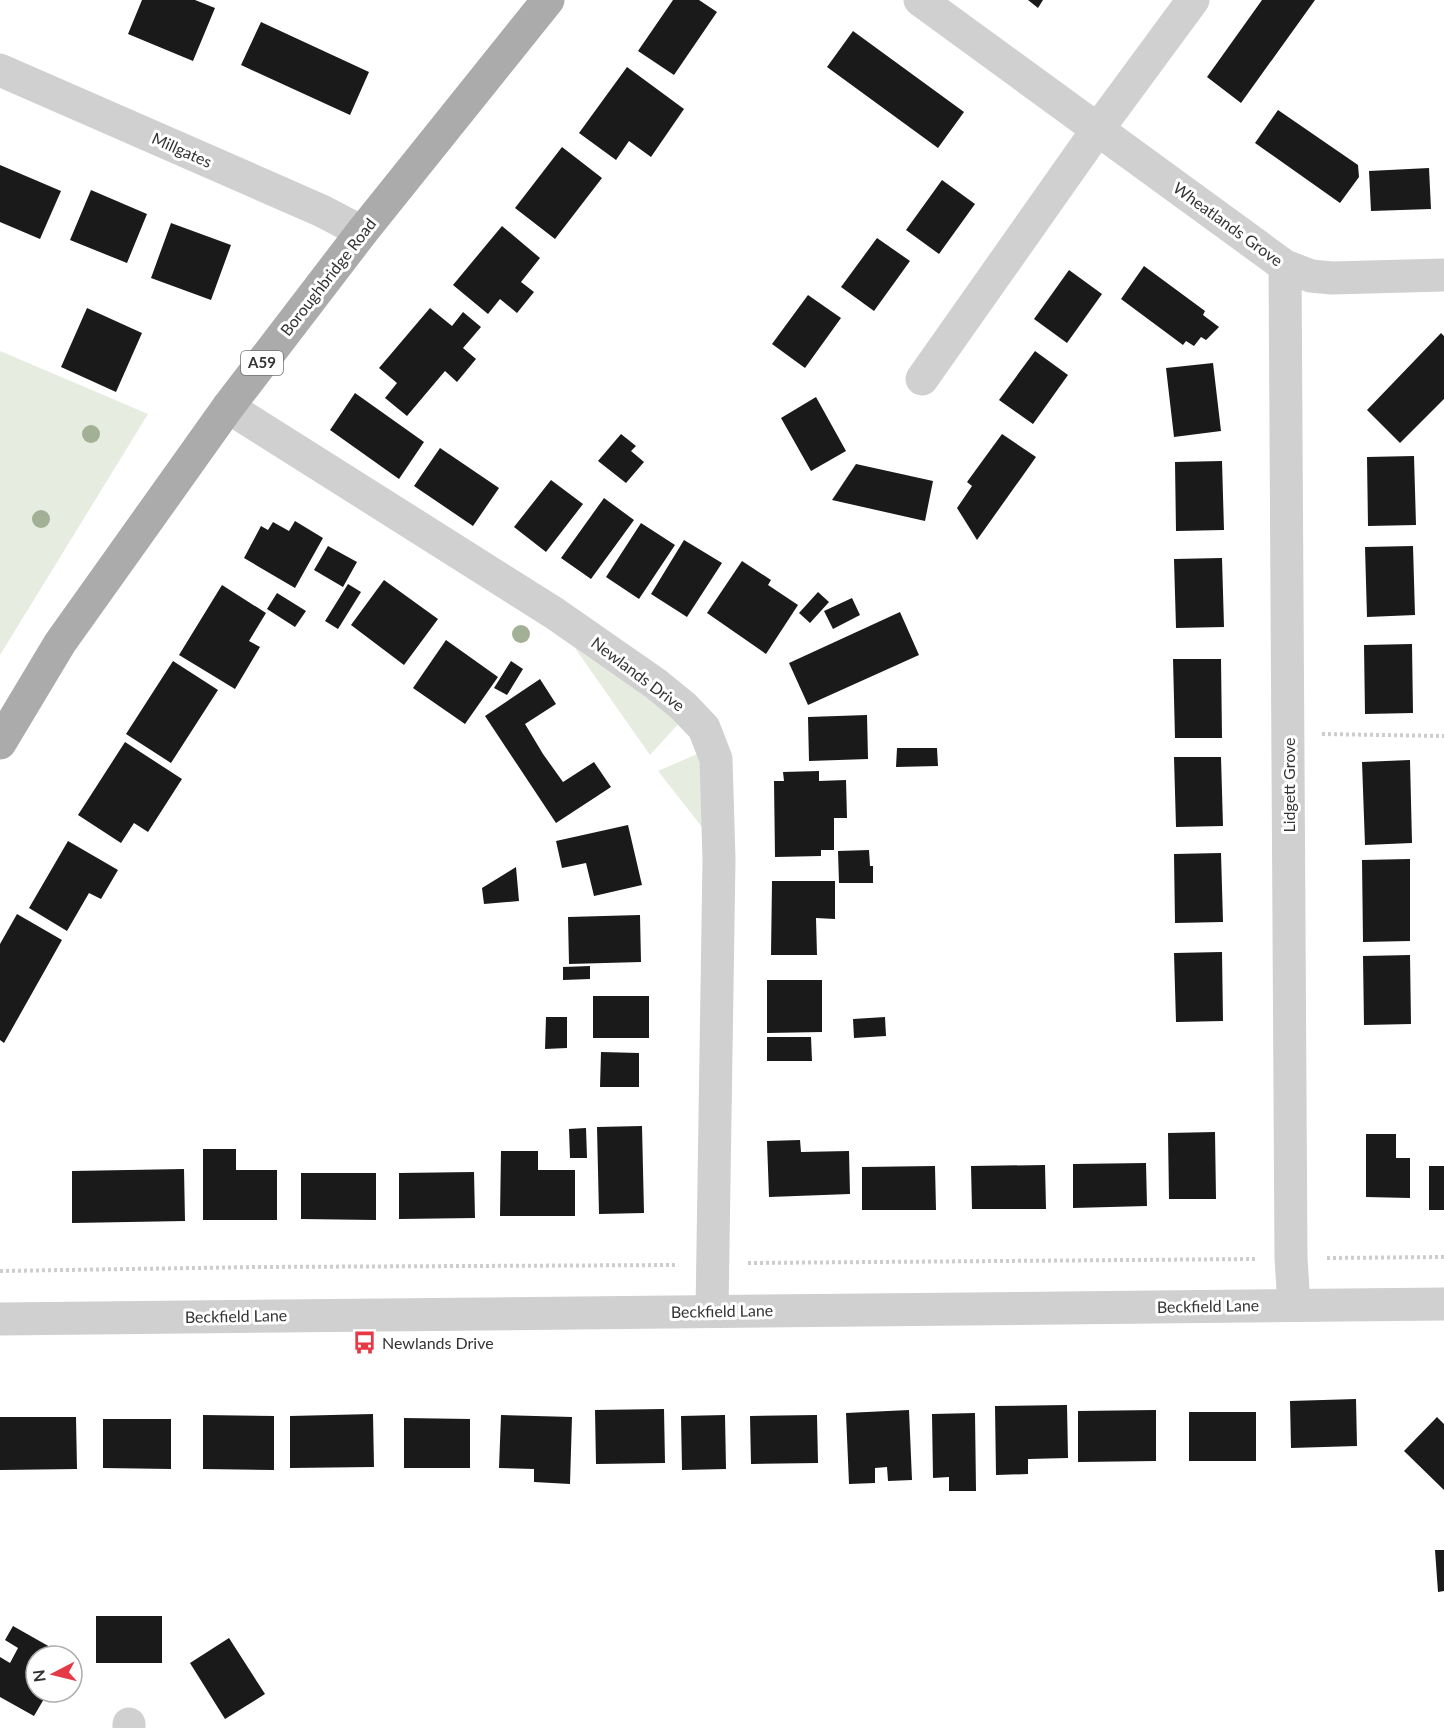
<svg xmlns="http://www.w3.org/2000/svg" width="1444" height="1728" font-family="Lato,sans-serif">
<rect width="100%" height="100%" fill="#fff"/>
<path fill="#e6ecdf" d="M0,351L148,414L0,655Z
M575,648L681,721L650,755Z
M702,752L706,832L658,771Z"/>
<path fill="#1a1a1a" d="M142,0H195L215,8L193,61L128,34Z
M673,0H699L717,12L674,75L638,51Z
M1028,0H1043L1038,8Z
M1262,0H1315L1241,103L1207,77Z
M261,22L369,72L350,115L241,65Z
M853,31L964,112L938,148L827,67Z
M627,67L684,109L651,157L629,141L616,160L579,133Z
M1278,110L1358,165L1359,177L1340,203L1255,143Z
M562,147L602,178L555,239L515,208Z
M0,165L61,191L40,239L0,222Z
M1429,168L1431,209L1371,211L1369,171Z
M942,180L975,204L939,254L906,230Z
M91,190L147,214L127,263L70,240Z
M171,223L231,245L211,300L151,278Z
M502,226L540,258L521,282L534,292L517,313L500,299L488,314L453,285Z
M877,238L910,261L874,311L841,287Z
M1144,266L1205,311L1203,315L1219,327L1206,340L1201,337L1194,346L1186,341L1183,345L1121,299Z
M1069,270L1102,294L1067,343L1034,319Z
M808,295L841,318L805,368L772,344Z
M87,308L142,333L116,392L61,367Z
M430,308L452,326L463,312L481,327L463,348L476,359L457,382L445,371L407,416L385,398L397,383L379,368Z
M1441,333L1444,336V399L1400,443L1367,410Z
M1035,351L1068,375L1033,424L999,400Z
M1213,363L1221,431L1174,437L1166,368Z
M355,393L424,442L399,479L330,430Z
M816,397L846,451L811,471L781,418Z
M621,434L636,446L631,451L644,462L626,483L598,461Z
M1002,434L1036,457L977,540L957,508L972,486L967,482Z
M440,448L499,488L473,526L414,486Z
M1414,456L1416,525L1368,526L1367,457Z
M1222,461L1224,530L1176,531L1175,462Z
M856,464L933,481L925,521L832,500Z
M551,480L583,504L546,552L514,527Z
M604,498L634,520L591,579L561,558Z
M295,521L323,538L295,588L244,558L261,526L268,530L273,522L289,531Z
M641,523L675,545L639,599L606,577Z
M684,540L722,563L687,617L651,594Z
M328,546L357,562L343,587L314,570Z
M1413,546L1415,615L1367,617L1365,547Z
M1222,558L1224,627L1176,628L1174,559Z
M742,561L771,580L768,585L798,605L766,654L707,613Z
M384,580L438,619L404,665L351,625Z
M348,584L361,592L338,629L325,621Z
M222,585L266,613L249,641L260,647L235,689L179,655Z
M818,592L829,602L810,623L799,613Z
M277,593L306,611L295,627L267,609Z
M852,598L860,615L833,629L824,611Z
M900,612L919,655L808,705L789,663Z
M446,640L498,677L465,724L413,688Z
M1412,644L1413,713L1365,714L1364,645Z
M1173,659H1221L1222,738H1175Z
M173,661L218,690L171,763L126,734Z
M511,661L523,669L507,695L494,688Z
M540,679L556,704L525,724L543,754L563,782L594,762L611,787L556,823L485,716Z
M867,715L868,759L809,761L808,717Z
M125,742L182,779L148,832L134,823L121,843L78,815Z
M897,748H937L938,766L896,767Z
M1174,757H1221L1223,826L1176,827Z
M1410,760L1412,843L1365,845L1362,762Z
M819,771V781L846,780L847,818H834V850H821V856L775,857L774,781H784L783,772Z
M628,825L642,885L594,896L586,863L562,868L556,841Z
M68,841L118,870L101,899L89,893L67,931L29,908Z
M869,850L870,866H873V883H839L838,851Z
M1221,853L1223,922L1175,923L1174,854Z
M1410,859V941L1363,942L1362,860Z
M516,867L519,901L484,904L482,888Z
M772,881H835V919L816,918L817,955H771Z
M17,914L62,940L4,1043L0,1040V944Z
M640,915L641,962L569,964L568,917Z
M1222,952L1223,1021L1176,1022L1174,953Z
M1410,955L1411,1024L1364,1025L1363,956Z
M590,966V979L563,980V967Z
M767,980H822V1032L767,1033Z
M593,996H649V1038H593Z
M546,1017H567V1048L545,1049Z
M885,1017L886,1036L854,1038L853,1019Z
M767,1037H811L812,1061H767Z
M601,1052L639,1053V1087H600Z
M642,1126L644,1213L599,1214L597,1127Z
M586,1128L587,1158H570L569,1129Z
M1215,1132L1216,1199H1169L1168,1133Z
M1366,1134H1396V1158H1410V1198L1366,1197Z
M800,1140L801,1152L849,1151L850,1194L769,1197L767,1141Z
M203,1149H236V1170H277V1220H203Z
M501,1151H538V1170H575V1216H500Z
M1146,1163L1147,1206L1073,1208V1164Z
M1045,1165L1046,1209H972L971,1166Z
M935,1166L936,1210H862V1167Z
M1429,1166H1444V1210H1429Z
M184,1169L185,1221L72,1223V1171Z
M474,1172L475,1218L399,1219V1173Z
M301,1173H376V1220L301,1219Z
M1356,1399L1357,1446L1291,1448L1290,1401Z
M1067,1405L1068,1458L1028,1459V1474L996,1475L995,1406Z
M664,1409L665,1463L596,1464L595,1410Z
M909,1410L912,1480L888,1481L887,1467L875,1468V1483L849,1484L846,1413Z
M1156,1410V1461L1078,1462V1411Z
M1189,1412H1256V1461H1189Z
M975,1413L976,1491H949V1477L933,1478L932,1414Z
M373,1414L374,1467L290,1468V1416Z
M203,1415L274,1416V1470L203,1469Z
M501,1415L572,1417L570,1484L534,1482V1469L499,1468Z
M725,1415L726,1469L682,1470L681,1416Z
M817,1415L818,1463L751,1464L750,1416Z
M0,1417H76L77,1469L0,1470Z
M1437,1417L1444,1424V1490L1404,1451Z
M404,1418L470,1419V1468H404Z
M103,1419H171V1469L103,1468Z
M1435,1550H1444V1591L1438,1592Z
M96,1616H162V1663H96Z
M13,1626L66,1656H36V1692H48L34,1716L0,1697V1657L10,1663L18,1648L5,1640Z
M229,1638L265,1694L225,1719L190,1663Z"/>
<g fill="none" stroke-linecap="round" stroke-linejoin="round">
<path stroke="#cdcdcd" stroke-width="4" stroke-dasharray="3 3" stroke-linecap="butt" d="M1322,734L1444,736
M1327,1258L1444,1257
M748,1263L1256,1259
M0,1271L258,1267L677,1265"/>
<path stroke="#d0d0d0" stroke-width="33" d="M920,0L1285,266L1311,276L1332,278L1444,275
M0,70L322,211L362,232
M1285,266L1291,1258L1294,1305
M922,379L1098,129L1193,0
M228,407L554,613L656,684L683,706L704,728L716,759L719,859L712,1311
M0,1319L1444,1304
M129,1724V1728"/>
<path stroke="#ababab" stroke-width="33" d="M0,743L60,643L228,407L362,232L548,0"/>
</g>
<g fill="#a2b095">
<circle cx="91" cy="434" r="9"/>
<circle cx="41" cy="519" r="9"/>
<circle cx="521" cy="634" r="9"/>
</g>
<defs>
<symbol id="bus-bare" viewBox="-9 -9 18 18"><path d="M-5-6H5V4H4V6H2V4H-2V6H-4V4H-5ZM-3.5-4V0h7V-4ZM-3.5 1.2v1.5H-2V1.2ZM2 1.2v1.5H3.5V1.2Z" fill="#e63946" stroke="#fff" stroke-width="2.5" paint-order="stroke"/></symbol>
</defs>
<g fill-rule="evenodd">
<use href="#bus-bare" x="348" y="1326" width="33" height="33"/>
</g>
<g text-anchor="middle" stroke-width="6" stroke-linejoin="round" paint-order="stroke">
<rect fill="#fff" stroke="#707070" stroke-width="1.5" x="241" y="351" width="42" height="24" rx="4.5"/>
<g font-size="15" font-weight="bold" fill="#333">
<text x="262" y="368">A59</text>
</g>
<g font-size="16" fill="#333" stroke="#fff">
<text transform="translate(182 150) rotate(24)" y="6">Millgates</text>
<text transform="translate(1228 224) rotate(36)" y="6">Wheatlands Grove</text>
<text transform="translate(328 277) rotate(-52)" y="6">Boroughbridge Road</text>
<text transform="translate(638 674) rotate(37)" y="6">Newlands Drive</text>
<text transform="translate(1289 785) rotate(-90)" y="6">Lidgett Grove</text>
<text transform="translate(1208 1306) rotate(-1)" y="6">Beckfield Lane</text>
<text transform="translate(722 1311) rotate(-1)" y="6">Beckfield Lane</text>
<text transform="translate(236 1316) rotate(-1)" y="6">Beckfield Lane</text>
</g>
<g font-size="16" fill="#333" stroke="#fff" text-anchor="start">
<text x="382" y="1349">Newlands Drive</text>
</g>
</g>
<g transform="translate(54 1674) rotate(263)"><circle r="28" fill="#ffffff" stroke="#adadad" stroke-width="1.5"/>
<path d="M0-4.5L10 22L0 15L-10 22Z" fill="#e63946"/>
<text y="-9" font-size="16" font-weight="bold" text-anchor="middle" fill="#333333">N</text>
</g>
</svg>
